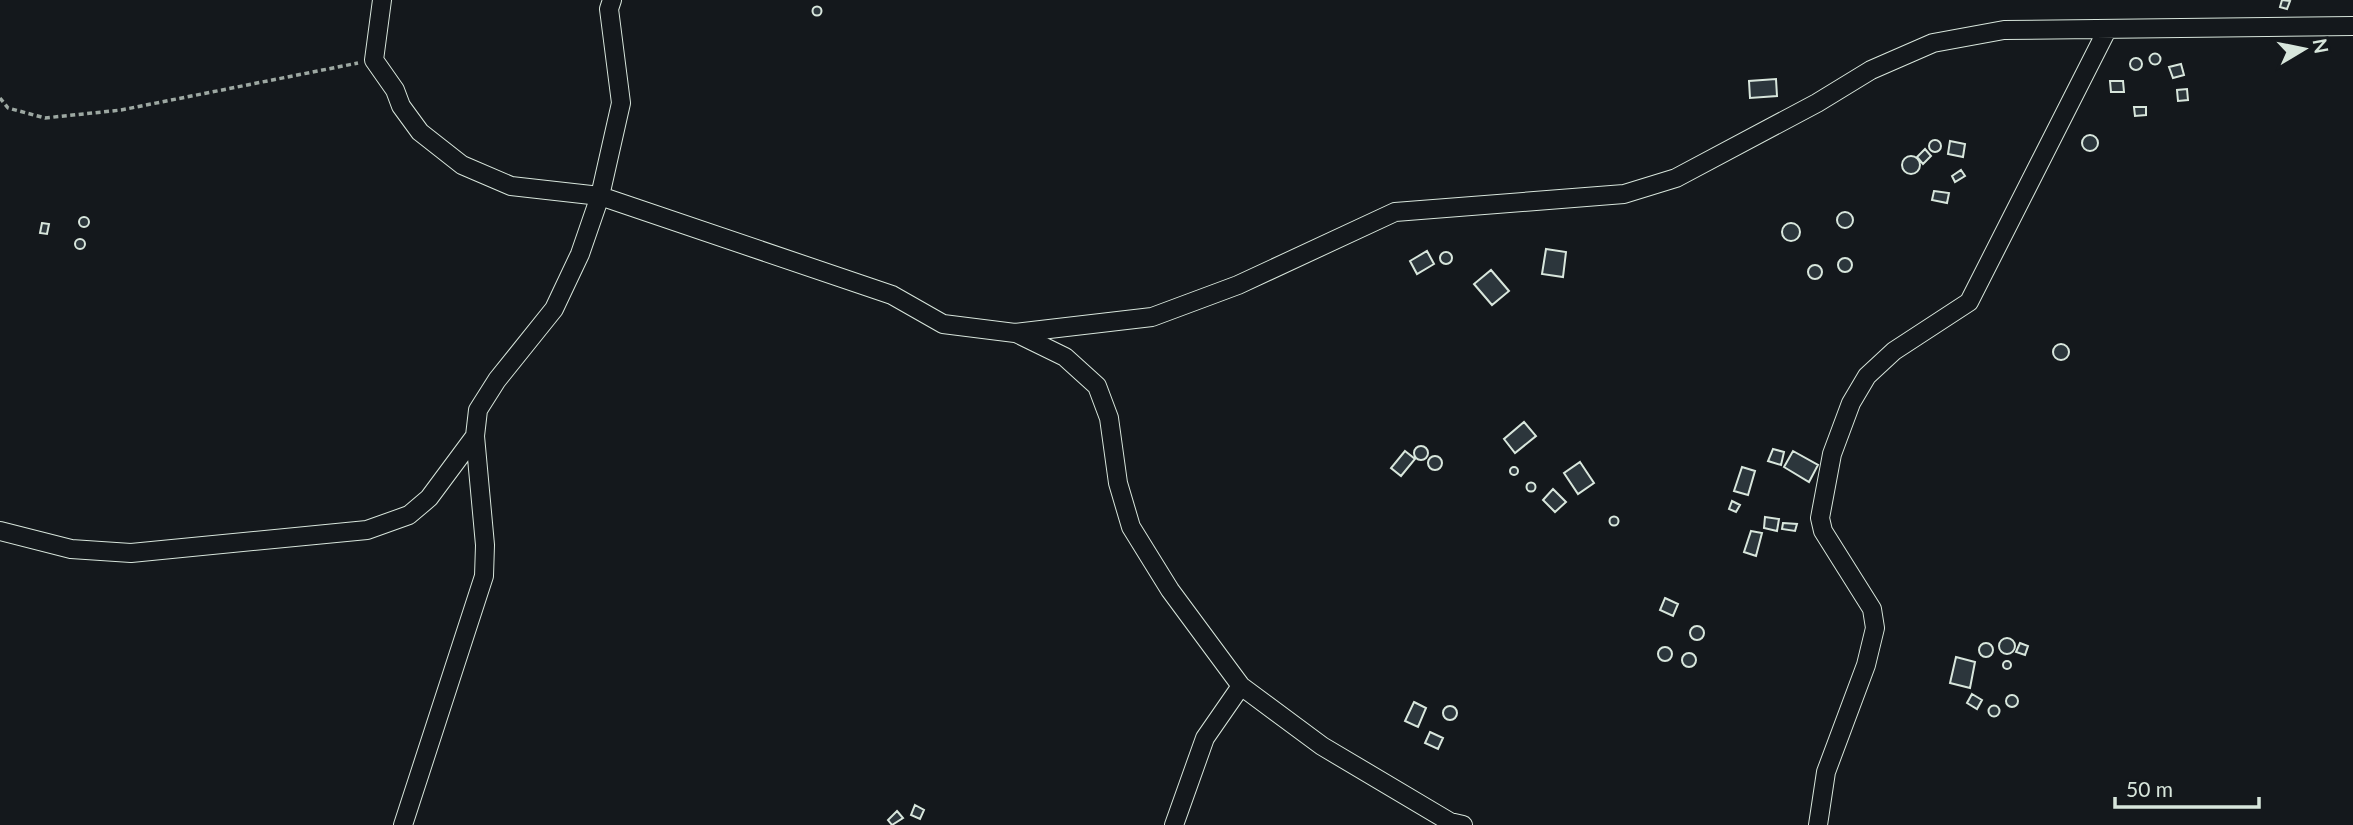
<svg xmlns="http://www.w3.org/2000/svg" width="2353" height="825" font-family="Lato,sans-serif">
<rect width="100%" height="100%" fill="#14181c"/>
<path fill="#2c363c" stroke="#d8e6dc" stroke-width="2" d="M2282,0L2290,1L2287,9L2280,7Z
M812.5 11a4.5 4.5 0 1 1 9 0a4.5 4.5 0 1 1-9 0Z
M2149.5 59a5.5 5.5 0 1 1 11 0a5.5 5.5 0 1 1-11 0Z
M2130 64a6 6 0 1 1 12 0a6 6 0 1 1-12 0Z
M2181,64L2184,75L2173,78L2169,67Z
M1776,79L1777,96L1750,98L1749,81Z
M2110,81H2123L2124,92H2111Z
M2187,89L2188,100L2178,101L2177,90Z
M2134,107H2146V115L2135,116Z
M2082 143a8 8 0 1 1 16 0a8 8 0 1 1-16 0Z
M1929 146a6 6 0 1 1 12 0a6 6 0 1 1-12 0Z
M1950,141L1965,144L1963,157L1948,154Z
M1925,149L1931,156L1923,164L1917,157Z
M1902 165a9 9 0 1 1 18 0a9 9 0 1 1-18 0Z
M1961,170L1965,176L1955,182L1952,176Z
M1934,191L1949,193L1947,203L1932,200Z
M1837 220a8 8 0 1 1 16 0a8 8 0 1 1-16 0Z
M79 222a5 5 0 1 1 10 0a5 5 0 1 1-10 0Z
M1782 232a9 9 0 1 1 18 0a9 9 0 1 1-18 0Z
M42,223L49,224L47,234L40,233Z
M75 244a5 5 0 1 1 10 0a5 5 0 1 1-10 0Z
M1546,249L1566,252L1563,277L1542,274Z
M1427,251L1434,264L1417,274L1410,261Z
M1440 258a6 6 0 1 1 12 0a6 6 0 1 1-12 0Z
M1838 265a7 7 0 1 1 14 0a7 7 0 1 1-14 0Z
M1808 272a7 7 0 1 1 14 0a7 7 0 1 1-14 0Z
M1491,270L1509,291L1492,305L1474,284Z
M2053 352a8 8 0 1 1 16 0a8 8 0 1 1-16 0Z
M1524,422L1536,436L1515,453L1504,439Z
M1414 453a7 7 0 1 1 14 0a7 7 0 1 1-14 0Z
M1773,449L1784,452L1781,465L1768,461Z
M1405,451L1415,459L1401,476L1391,468Z
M1793,451L1818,465L1809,482L1784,467Z
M1428 463a7 7 0 1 1 14 0a7 7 0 1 1-14 0Z
M1580,462L1594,483L1578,494L1564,473Z
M1510 471a4 4 0 1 1 8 0a4 4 0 1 1-8 0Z
M1742,467L1755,471L1748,495L1734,491Z
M1526.5 487a4.5 4.5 0 1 1 9 0a4.5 4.5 0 1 1-9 0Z
M1553,489L1566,502L1555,512L1543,500Z
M1732,501L1740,505L1736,512L1729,509Z
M1609.5 521a4.5 4.5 0 1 1 9 0a4.5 4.5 0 1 1-9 0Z
M1765,517L1779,519L1777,531L1764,528Z
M1783,523L1797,524L1795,531L1782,529Z
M1751,531L1762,533L1756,556L1744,552Z
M1665,598L1678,604L1673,616L1660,610Z
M1690 633a7 7 0 1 1 14 0a7 7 0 1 1-14 0Z
M1999 646a8 8 0 1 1 16 0a8 8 0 1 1-16 0Z
M2020,643L2028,646L2025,655L2016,652Z
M1979 650a7 7 0 1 1 14 0a7 7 0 1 1-14 0Z
M1658 654a7 7 0 1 1 14 0a7 7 0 1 1-14 0Z
M1682 660a7 7 0 1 1 14 0a7 7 0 1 1-14 0Z
M1956,657L1975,662L1970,688L1950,683Z
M2003 665a4 4 0 1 1 8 0a4 4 0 1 1-8 0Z
M1972,694L1982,700L1977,709L1967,703Z
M2006 701a6 6 0 1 1 12 0a6 6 0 1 1-12 0Z
M1414,702L1426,708L1418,727L1405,721Z
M1988.5 711a5.5 5.5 0 1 1 11 0a5.5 5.5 0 1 1-11 0Z
M1443 713a7 7 0 1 1 14 0a7 7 0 1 1-14 0Z
M1430,732L1443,738L1438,749L1425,743Z
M915,805L924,810L920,819L911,815Z
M897,811L903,818L892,825L888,820Z"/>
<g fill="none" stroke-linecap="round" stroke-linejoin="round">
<defs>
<path id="street" d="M382,0L374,60L395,90L401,106L420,132L462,165L511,186L600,196L892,295L943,324L1015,333L1152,317L1238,285L1395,212L1624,194L1676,178L1817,103L1871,70L1933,43L2004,30L2353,26
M1016,333L1065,357L1097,386L1109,418L1118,483L1131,527L1170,590L1241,686L1322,746L1450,822L1463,825
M0,531L71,549L131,553L367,530L409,515L429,498L475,436
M403,825L484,576L485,545L475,436L478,410L497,380L554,309L580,254L600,196L621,103L609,9L612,0
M1174,825L1205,738L1241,686
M1818,825L1826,772L1866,665L1875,628L1872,609L1823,531L1820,518L1832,454L1851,403L1867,376L1894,351L1969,302L2107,30"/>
</defs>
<use href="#street" stroke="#d8e6dc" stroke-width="20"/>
<path stroke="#9da8a2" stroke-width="3.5" stroke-dasharray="5 3.5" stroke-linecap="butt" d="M0,98L8,108L45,118L121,110L358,63"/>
<use href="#street" stroke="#14181c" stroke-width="18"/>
</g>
<g transform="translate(2304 49) rotate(80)" stroke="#14181c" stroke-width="5" paint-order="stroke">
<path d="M0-5L12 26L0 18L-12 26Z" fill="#d8e6dc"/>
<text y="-10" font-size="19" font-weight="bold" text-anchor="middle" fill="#d8e6dc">N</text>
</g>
<path d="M2115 797v10h144v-10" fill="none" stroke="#d8e6dc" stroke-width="3.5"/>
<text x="2126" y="797" font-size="21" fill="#d8e6dc" stroke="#14181c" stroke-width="5" paint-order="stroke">50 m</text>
</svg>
